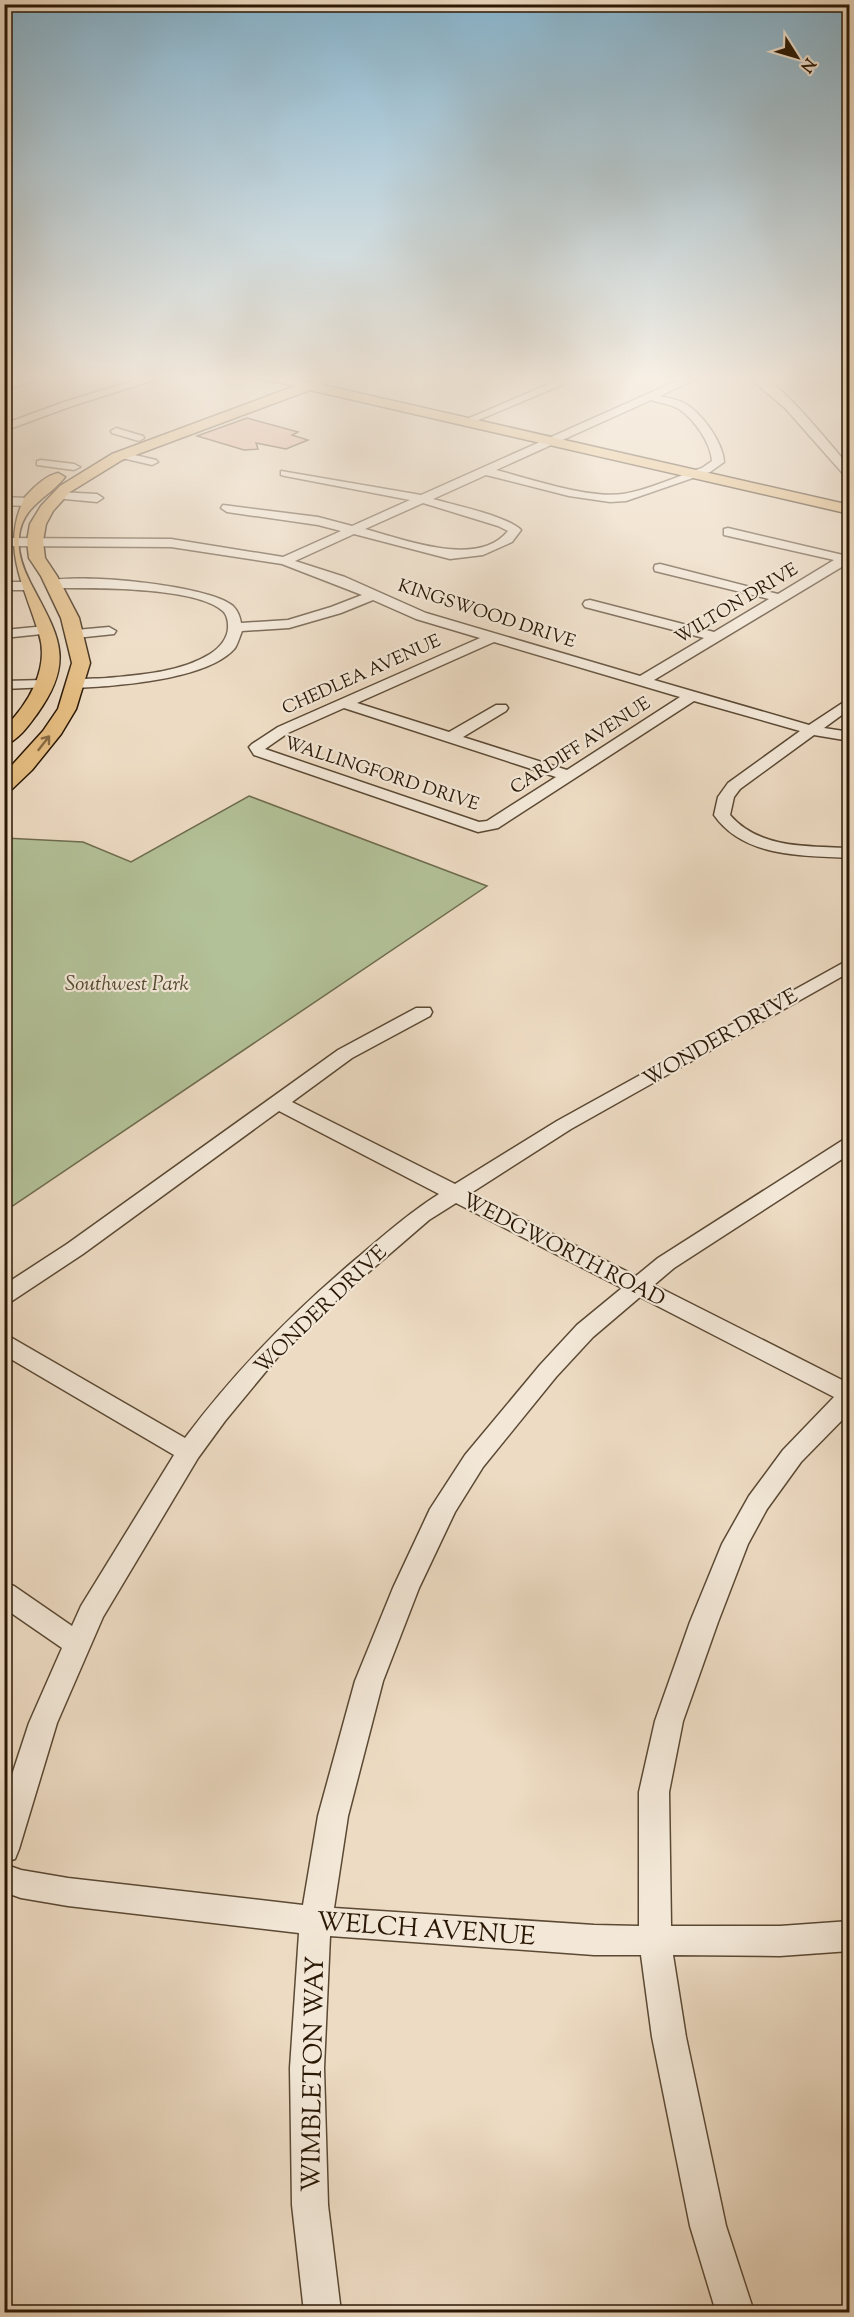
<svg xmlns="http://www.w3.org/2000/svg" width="854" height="2317" font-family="'Sorts Mill Goudy',serif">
<rect width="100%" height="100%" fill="#eddbc3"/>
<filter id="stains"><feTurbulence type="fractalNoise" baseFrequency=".00333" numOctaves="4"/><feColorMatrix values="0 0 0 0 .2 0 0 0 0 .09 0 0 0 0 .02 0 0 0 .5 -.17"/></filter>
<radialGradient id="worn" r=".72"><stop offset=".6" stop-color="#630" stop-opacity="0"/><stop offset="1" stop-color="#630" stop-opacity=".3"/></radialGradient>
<path fill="#b3c198" stroke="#6e6c4e" stroke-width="1.5" d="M249,796L487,886L5,1211V838L83,842L131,862Z"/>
<path fill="#e3ab97" stroke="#2a1805" stroke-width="1.5" d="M247,418L298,432L292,435L308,440L286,449L256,443L258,449L244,450L197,436Z"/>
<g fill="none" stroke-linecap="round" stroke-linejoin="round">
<defs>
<path id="minor" d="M32,375H48L4,391V384Z
M153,375H170L72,406L4,431V424L64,402Z
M452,375H469L464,378Z
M570,375H585L469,424L465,425L460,422Z
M690,375H704L660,396C668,398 676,399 684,403C701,412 723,442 724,462L710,472L626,501L610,502L569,496L486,475L433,499C454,505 507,516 521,530L512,542L483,555L450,559L354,534L295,561L345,577L426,613L640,676L704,638L585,607L583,604L585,601L590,600L714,632L769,599L655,571L654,568L655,565L660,564L778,594L834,560L724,535V529L728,528L843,555L850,552V562L654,680L809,725L850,698V709L824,728L850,732V741L814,735L740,789L734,797L730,815C759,849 809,846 850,848V858C802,855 744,858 714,815L718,797L728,783L800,731L694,701L498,828L478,832L254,755L249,747L252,744L278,727L480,638L416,619L373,600L341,613L289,628L242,631C240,636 238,643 235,648C208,680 116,686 76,688L69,684L71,681C83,678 95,679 107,678C140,675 181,672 210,654C220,648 229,637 228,625C228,621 227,616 224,612C198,586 90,588 53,588L48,587L47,584L48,581C80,573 209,585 233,606C238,611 240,617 241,623L288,620L331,607L362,595L282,564L171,547L4,546V538L171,539L283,557L341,531L318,525L227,512L221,508L223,505L318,517L352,526L410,500L285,476L281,475V471L421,495ZM651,400C660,403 670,404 679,409C694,419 711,443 712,461L702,468C678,476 648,490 623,494C588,499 531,479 496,470ZM423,503L498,526L508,531C478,569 403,539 365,529ZM494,642L680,697L567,770L463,737L506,711L508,708L506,705H496L449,732L357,703ZM344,708L556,777L487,821L479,822L265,749L288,733Z
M746,375C751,375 756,375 760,376C784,385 831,446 850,467V478L846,477L785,408Z
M116,428L143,436L144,438L139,441L112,433L111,431Z
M122,452L156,460L158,462L152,465L118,457L116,455Z
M41,460L74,464L80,467L74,470L37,465V461Z
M58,492L97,494L103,498L97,502L54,498V494Z
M4,497L27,498L33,502L27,506L4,505Z
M4,582H24L31,586L24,590H4Z
M46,626L51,627L53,630L51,633L4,638V630Z
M109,627L116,631L114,634L76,638L69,634L76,630Z
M44,680L51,684L49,687L4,689V681Z
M850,959V972L571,1129L471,1193L636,1276L658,1258L843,1140L850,1138V1154L674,1268L654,1285L850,1384V1412L801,1462L767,1509L748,1544L718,1622L683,1721L669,1792L671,1926H780L850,1921V1951L780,1956L673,1955L686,2037L726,2226L754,2312H716L690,2226L652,2037L641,1955H594L330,1936L324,2068L328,2205L341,2312H304L292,2205L290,2068L299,1933L68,1906L21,1898L4,1892V1864L21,1870L68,1878L303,1905L318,1816L355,1681L393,1588L430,1509L465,1455L540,1365L577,1325L622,1288L456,1203L429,1220L341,1296L277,1358L225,1421L198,1458L103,1617L57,1723L19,1849L15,1859L4,1862V1799L29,1723L62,1648L4,1608V1583L14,1586L72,1626L81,1606L174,1455L4,1355V1336L12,1338L185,1438C236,1370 291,1314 356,1259C383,1236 409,1213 439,1194L279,1111L83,1254L12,1301L4,1303V1285L67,1244L338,1050L416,1008H430L432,1012L430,1016L352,1058L292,1102L455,1184L557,1121ZM640,1297L834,1397L783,1450L749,1496L722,1544L690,1622L655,1721L639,1792V1926L594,1925L334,1908L348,1816L383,1681L419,1588L455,1512L483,1467L556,1377L593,1337Z"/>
<path id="major" d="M256,375H281L308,382L325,375H344L323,385L850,505V514L310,390L122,460L70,492L53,511L46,524L43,541L45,558L57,576L79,618L90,663L76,709L61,734L32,770L11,790L4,792V774L43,731L58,709L72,663L61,618L41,576L29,558L27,541L30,524L41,506L60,486L112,454L295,386L257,378Z
M58,473L65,477C49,498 22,505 19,537C17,553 23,568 30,582C57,634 77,659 37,714C29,725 18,741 4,745V728C28,705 50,668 39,634C24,584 0,547 25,497C34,487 45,476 58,473Z"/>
</defs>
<use href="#minor" stroke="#5b4934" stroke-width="3"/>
<use href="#major" stroke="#2a1805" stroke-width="3"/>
<use href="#minor" fill="#f3e8d8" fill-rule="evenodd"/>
<use href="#major" fill="#e6be82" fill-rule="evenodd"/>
</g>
<defs><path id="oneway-shaft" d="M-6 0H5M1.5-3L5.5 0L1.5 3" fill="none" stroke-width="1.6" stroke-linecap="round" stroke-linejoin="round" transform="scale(1.5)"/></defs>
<use stroke="#886b44" href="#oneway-shaft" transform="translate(44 743) rotate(-52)"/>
<linearGradient id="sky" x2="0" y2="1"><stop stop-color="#88b7d2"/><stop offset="0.54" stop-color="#f7efe4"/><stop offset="1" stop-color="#f7efe4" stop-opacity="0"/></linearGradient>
<rect width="854" height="700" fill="url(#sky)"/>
<g text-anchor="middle" stroke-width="4.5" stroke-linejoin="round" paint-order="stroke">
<g font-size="18" fill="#2a1805" stroke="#f3e8d8">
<text transform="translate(736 603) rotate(-31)" y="6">WILTON DRIVE</text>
<text transform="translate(487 613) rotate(18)" y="6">KINGSWOOD DRIVE</text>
<text transform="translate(361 674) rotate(-24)" y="6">CHEDLEA AVENUE</text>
<text transform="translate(580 745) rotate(-33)" y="6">CARDIFF AVENUE</text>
<text transform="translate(382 773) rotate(18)" y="6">WALLINGFORD DRIVE</text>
</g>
<g font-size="21" font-style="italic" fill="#534b31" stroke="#f3e8d8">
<text x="127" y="990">Southwest Park</text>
</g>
<g font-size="21" fill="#2a1805" stroke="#f3e8d8">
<text transform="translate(720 1037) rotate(-30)" y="7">WONDER DRIVE</text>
<text transform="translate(564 1249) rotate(27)" y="7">WEDGWORTH ROAD</text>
<text transform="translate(320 1309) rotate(-44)" y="7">WONDER DRIVE</text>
</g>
<g font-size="26" fill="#2a1805" stroke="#f3e8d8">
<text transform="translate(426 1928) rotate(4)" y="9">WELCH AVENUE</text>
<text transform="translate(312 2074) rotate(-89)" y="9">WIMBLETON WAY</text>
</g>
</g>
<rect width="854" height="2317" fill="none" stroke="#eddbc3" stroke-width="24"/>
<rect x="6" y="6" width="842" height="2305" fill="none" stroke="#2a1805" stroke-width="3"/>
<rect x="12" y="12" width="830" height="2293" fill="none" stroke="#2a1805" stroke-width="1.5"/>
<g transform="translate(797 57) rotate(127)" stroke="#f3e8d8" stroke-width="4.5" paint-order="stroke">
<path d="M0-4.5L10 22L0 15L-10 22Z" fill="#2a1805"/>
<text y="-9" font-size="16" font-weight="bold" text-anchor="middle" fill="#2a1805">N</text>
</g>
<rect width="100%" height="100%" filter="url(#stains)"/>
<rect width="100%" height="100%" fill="url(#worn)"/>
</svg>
